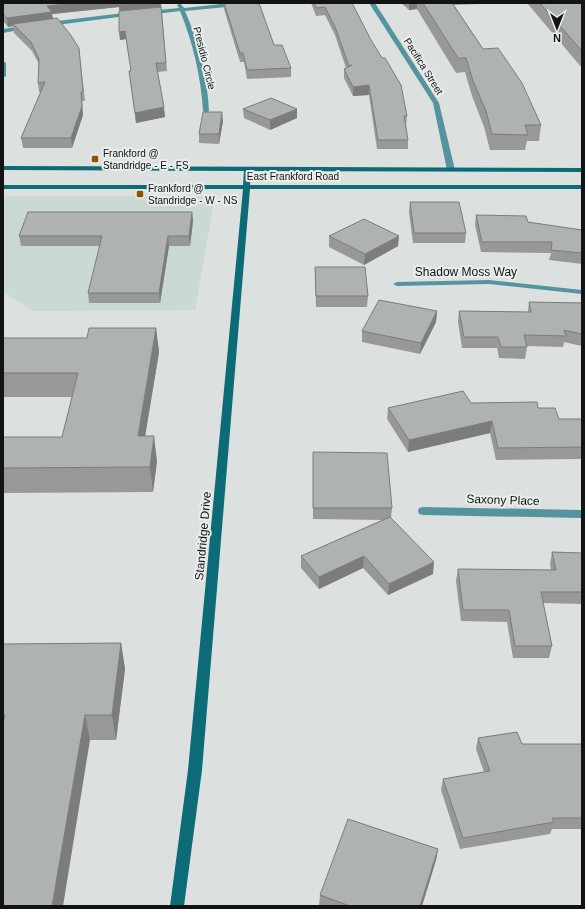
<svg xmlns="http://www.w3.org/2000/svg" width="585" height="909" font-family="Helvetica,sans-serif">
<rect width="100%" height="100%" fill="#dce1e0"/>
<path fill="#cad8d6" d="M6,196H215L195,310L32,311L3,291V202Z"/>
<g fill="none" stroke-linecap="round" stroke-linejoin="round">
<path fill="#55949f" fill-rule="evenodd" d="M180,3L184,8L231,3H250L247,5L185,11C199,43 207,76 209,111L206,113L203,111C201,77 193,43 180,11L148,15L145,13L148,11L179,8L177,5Z
M369,3H375L439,103L455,170L453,171H449L447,170L433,103Z
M132,12L134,13V15L49,26L46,24L49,22Z
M27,25L29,26V28L3,33V29Z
M3,61L6,63V76L3,78Z
M489,280L582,290V294L489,284L397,286L393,284L397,282Z
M423,507L582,510V518L423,515L419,514L418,511L419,508Z"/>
<path fill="#0d6b78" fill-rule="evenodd" d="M3,166L582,168V172L251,171L250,185H582V189H250L202,770L184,906H170L188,770L243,189H3V185H243L244,171L3,170Z"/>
</g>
<path fill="#969997" d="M3,3H161L167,71L157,72L165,117L136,123L130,80L129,71H131L126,39L120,40L119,7L52,14L53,19L79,48L85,101H82L83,115L72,148H23L21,138L41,92H39L38,83L39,64L32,51L14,33L13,26L8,27L3,21Z
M223,3H259L274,45L291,68V77L247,79L244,62H240L224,9Z
M311,3H352L407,116L406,126L408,140V149H377L369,95L353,96L344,78V69L346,68L335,35L325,15L316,16Z
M401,3H502L454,5L483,49L541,125L539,141H527L525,150H490L484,127L472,96L465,72L456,73L417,9L409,10Z
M527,3H582V68Z
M243,109H297V118L270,130L244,118Z
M223,121L219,144L199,143V134Z
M410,202L466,233L465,243H413L409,212Z
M192,212L193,221L190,246H169L160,303H89L88,293L100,246H21L19,236Z
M476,215L582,230V228V264L549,260L551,253L481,252L475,225Z
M329,236L398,246L364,265L329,247Z
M315,267L368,296L367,307H316Z
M529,302L582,303V346L564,342L563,347L527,346V347L525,359L499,358L497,348H462L458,322L459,311L528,312Z
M437,311L436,322L420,354L362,342V331Z
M156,328L159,352L145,436L157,461L153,492L3,493V437H62L72,397H3V338H87Z
M388,408H538L559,419H582V461L581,459L496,460L490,433L408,452L387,419Z
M313,463L392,508L391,518L433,574L388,595L363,568L319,589L301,568V556L382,520L313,519Z
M552,552L582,553V604L543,603L552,646L549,658H513L507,622L461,621L456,581L458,569L551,570L550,564Z
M121,643L125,669L116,740H90L3,906V644Z
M478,738L522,744H582V829H552L550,834L460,849L441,790L443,779L484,772L476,749Z
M438,849L436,860L422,906H319L320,895Z"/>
<path fill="#7a7d7b" d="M74,3H161V9L120,13L119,7L52,14L53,20L13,24V26L8,27L7,18L47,6Z
M409,3H417V9L409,10Z
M125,31L126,39L120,40L119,32Z
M369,85V95L353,96V87Z
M81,92L83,115L72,148L71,138Z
M164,107L165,117L136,123L135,113Z
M297,109V118L270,130V120Z
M222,112L223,121L219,144V134Z
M192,212L193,221L190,246L189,236Z
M168,236L169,246L160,303L159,293Z
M399,236L398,246L364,265L365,254Z
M437,311L436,322L420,354L421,343Z
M156,328L159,352L141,461L138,436Z
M492,421L490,433L408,452L409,440Z
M154,436L157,461L153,492L150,467Z
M364,556L363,568L319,589V577Z
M434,562L433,574L388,595L389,584Z
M121,643L125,669L116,740L112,715Z
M85,715L90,740L63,906H52Z
M438,849L436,860L422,906H420Z"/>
<path fill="#aeb2b0" stroke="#7a7d7b" d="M3,3H74L47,6L52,12L7,18L3,14Z
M119,3H139L119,5Z
M224,3H259L274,45H282L291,68L247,70L243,53H240Z
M314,3H352L371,40L382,58H385L401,85L407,116H404L408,140H378L369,85L353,87L344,69L352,65L349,66L335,27L325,7L316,8Z
M423,3H452L483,49L498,48L522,83L541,125H525L528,135L492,134L486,111L473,81L466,58H458Z
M540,3H582V51Z
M161,7L166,63H156L164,107L135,113L129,71H131L125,31L119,32V11Z
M57,18L70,34L79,48L83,92H81L82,106L71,138H21L45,82L38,83L39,59L31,42L13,24Z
M271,98L297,109L270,120L243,109Z
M203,112H222L219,134H199Z
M410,202H459L466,233H414Z
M28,212H192L189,236H168L159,293H88L102,236H19Z
M476,215L526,216L528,222L582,230V229V253L551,250L552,242H482Z
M364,219L399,236L365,254L329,236Z
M315,267H365L368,296H316Z
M379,300L437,311L421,343L362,331Z
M529,302L582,303V334L564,330L566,336L524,335L527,347H501L498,337H464L459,311L531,312Z
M89,328H156L138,436H154L150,467L3,468V437H62L78,373H3V338H87Z
M463,391L471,403L537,402L538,408H555L559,419H582V447L498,448L492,421L409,440L388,408Z
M313,452L387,453L392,508H313Z
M390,517L434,562L389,584L364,556L319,577L301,556Z
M552,552L582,553V592H541L552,646H515L509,610H463L458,569L556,570Z
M121,643L112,715H85L52,906H3V722L5,715L3,716V644Z
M517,732L522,744H582V818H552L554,822L463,838L443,779L490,771L478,738Z
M348,819L438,849L420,906H350L320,895Z"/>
<g fill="#895700" stroke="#e9eeed" stroke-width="1.5">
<rect x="91" y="155" width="8" height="8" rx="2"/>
<rect x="136" y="190" width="8" height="8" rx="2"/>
</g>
<g text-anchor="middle" stroke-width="4" stroke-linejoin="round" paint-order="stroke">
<g font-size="10" fill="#121313" stroke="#e9eeed">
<text transform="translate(205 58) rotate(76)" y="4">Presidio Circle</text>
<text transform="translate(424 66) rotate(58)" y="4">Pacifica Street</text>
<text x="293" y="180">East Frankford Road</text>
</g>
<g font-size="10" fill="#121313" stroke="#e9eeed" text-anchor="start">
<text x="103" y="157">Frankford @<tspan x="103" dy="12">Standridge - E - FS</tspan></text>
<text x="148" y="192">Frankford @<tspan x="148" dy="12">Standridge - W - NS</tspan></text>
</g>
<g font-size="12" fill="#121313" stroke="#e9eeed">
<text x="466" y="276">Shadow Moss Way</text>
<text transform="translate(503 500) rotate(2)" y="4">Saxony Place</text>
<text transform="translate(203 536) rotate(-85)" y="4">Standridge Drive</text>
</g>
</g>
<rect width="585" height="909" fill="none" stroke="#121313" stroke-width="8"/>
<g transform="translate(557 28) rotate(180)" stroke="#e9eeed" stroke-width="3" paint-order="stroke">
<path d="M0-3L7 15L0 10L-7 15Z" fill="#121313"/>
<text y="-6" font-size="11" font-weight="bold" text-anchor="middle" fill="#121313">N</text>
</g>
</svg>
